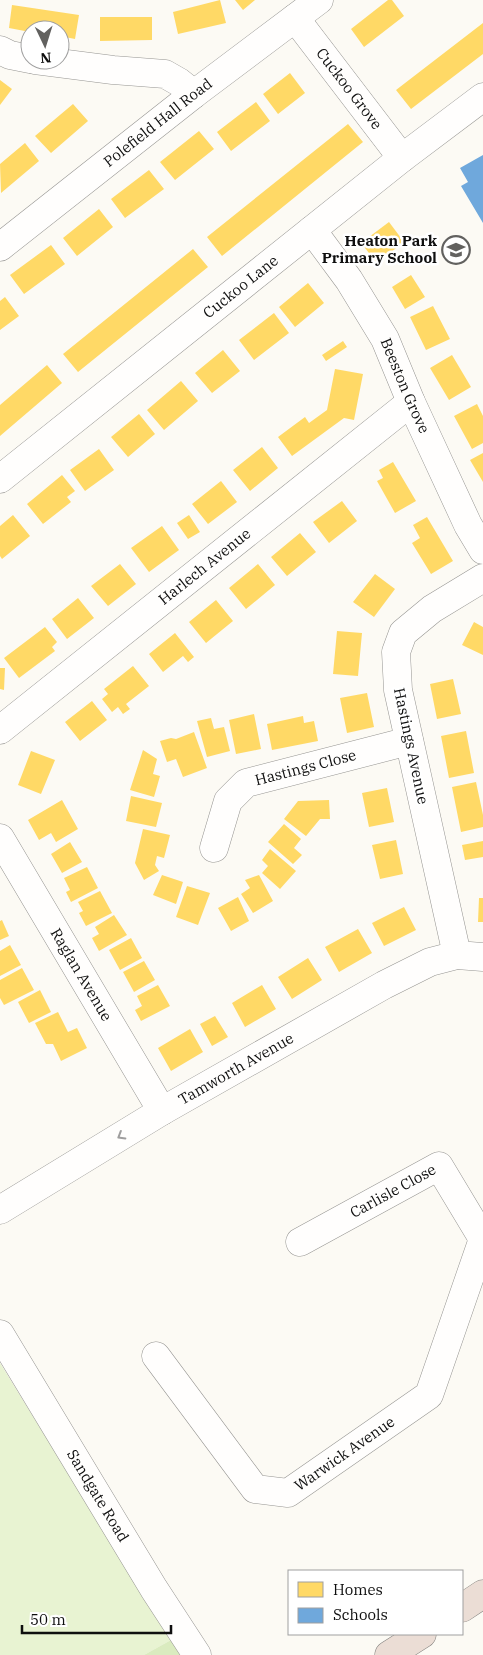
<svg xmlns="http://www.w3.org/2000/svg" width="483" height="1655" font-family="'IBM Plex Serif',serif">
<rect width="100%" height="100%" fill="#fcfaf4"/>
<path fill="#e8f3d2" d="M0,1363L171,1640L144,1655H0Z"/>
<path fill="#daebbf" d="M171,1640L180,1655H144Z"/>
<path fill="#ffd966" d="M220,0L226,23L178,34L173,12Z
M235,0H255L243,10Z
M388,0H392L404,16L364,47L351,29Z
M12,5L79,15L75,39L60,36V30H30V32L9,28Z
M100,17H152V40L100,41Z
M483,23V54L411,109L396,90Z
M290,73L305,93L278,114L263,94Z
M0,80L12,89L0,105Z
M256,102L270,121L231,151L217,132Z
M73,104L88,121L51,153L35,136Z
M348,124L363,142L222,256L207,237Z
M199,131L214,149L175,180L160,162Z
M25,143L39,161L1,193L0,164Z
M149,170L164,189L125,218L111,199Z
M99,209L113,227L77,256L63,238Z
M389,222L404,242L377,263L361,243Z
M51,245L65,264L24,294L10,275Z
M193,249L208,267L78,372L63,354Z
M411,275L425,297L405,309L392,287Z
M308,283L324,303L295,327L279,307Z
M5,297L19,316L0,330V301Z
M433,306L450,339L426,350L410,317Z
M274,313L289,333L254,360L239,340Z
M343,341L347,347L326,361L322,355Z
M223,350L240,371L212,393L195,373Z
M452,355L471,387L449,400L430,368Z
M47,365L62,383L0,436V405Z
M335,369L363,374L354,420L344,418L292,456L278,437L305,417L309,423L327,410Z
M181,381L198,401L164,430L147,410Z
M477,404L483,416V443L472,449L454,416Z
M139,414L155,434L128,457L111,437Z
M262,447L278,468L250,491L233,470Z
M99,449L114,470L85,491L70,470Z
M483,453V482L470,460Z
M393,462L416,501L395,513L377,481L383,478L379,470Z
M62,475L75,491L67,497L71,502L43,524L27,504Z
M221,481L237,502L208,524L192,504Z
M342,501L357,521L329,543L313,522Z
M13,515L30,536L2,559L0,556V526Z
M189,515L200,532L188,539L177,523Z
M427,517L453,561L431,574L412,543L420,538L413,525Z
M162,526L179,550L149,572L131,548Z
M300,533L316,552L287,576L271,557Z
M120,564L136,584L108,606L91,586Z
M258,564L275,585L246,609L229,588Z
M375,574L395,589L374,617L353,602Z
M78,598L94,618L67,639L52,619Z
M216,600L233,621L206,643L189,622Z
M474,622L483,627V655L462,645Z
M45,627L57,642L52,647L55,651L19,678L4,658Z
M337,631L362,633L358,676L333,674Z
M175,633L194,657L188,662L183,656L163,672L149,654Z
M133,666L149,686L126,704L130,709L123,714L118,707L112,712L102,699L108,694L104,689Z
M0,668H5L4,690L0,689Z
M453,679L461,714L437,719L430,684Z
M367,693L374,727L347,733L340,698Z
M92,701L107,720L80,741L65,722Z
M254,714L261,749L236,754L229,720Z
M303,716L304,723L314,721L318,741L272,750L267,724Z
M211,718L214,729L224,727L230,751L207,757L197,721Z
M466,731L474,773L449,778L441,736Z
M194,732L207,768L183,777L176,759L167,762L160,741L171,738L176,739Z
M143,750L157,759L153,774L160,776L154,797L130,790Z
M31,751L55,760L41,794L18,785Z
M476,782L483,815V827L461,832L452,787Z
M387,788L394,822L369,827L362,793Z
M131,796L162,803L156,827L126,821Z
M62,800L78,829L56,842L51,833L39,840L28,820Z
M329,800L330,819H320L306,836L284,819L298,801Z
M284,824L301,839L294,848L302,855L293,864L268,842Z
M143,829L170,835L164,858L157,856L155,865L159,871L144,880L135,863Z
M396,840L403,874L380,879L372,845Z
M483,841V857L465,860L462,845Z
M70,842L82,862L62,873L51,854Z
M270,849L296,871L280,889L262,873L268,866L262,860Z
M87,867L98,888L71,902L66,892L70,890L64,878Z
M162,875L183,882L176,904L153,895Z
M259,875L273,901L253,913L241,894L250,888L245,880Z
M187,886L210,893L198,925L176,917Z
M100,891L112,913L86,926L79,913L83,911L78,902Z
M238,897L249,921L231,931L218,908Z
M479,898H483V922H478Z
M404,907L416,930L384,946L372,923Z
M114,915L127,935L99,951L92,938L99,934L95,927Z
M2,920L9,936L0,940V921Z
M358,929L372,953L339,972L325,947Z
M131,938L142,958L120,970L109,950Z
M10,945L21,965L0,976V951Z
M308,958L322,980L292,999L278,977Z
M144,961L155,980L134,992L123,972Z
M22,968L34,990L4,1005L0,998V980Z
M158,985L170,1006L141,1021L135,1010L142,1006L137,996Z
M262,985L276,1009L245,1027L232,1003Z
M40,990L51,1012L29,1023L18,1002Z
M58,1012L68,1032L77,1028L87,1048L61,1061L53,1044H46L35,1023Z
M215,1016L228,1037L212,1046L200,1024Z
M190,1029L203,1052L171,1071L158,1048Z"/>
<path fill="#6fa8dc" d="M483,155V223L461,186L468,182L460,168Z"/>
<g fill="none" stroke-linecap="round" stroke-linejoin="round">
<defs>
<g id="minor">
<path id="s1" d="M295,18L402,158"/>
<path d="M0,50L10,55L30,59"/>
<path d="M35,60L113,70L165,74L179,82L194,94"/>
<path id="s2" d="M312,230L349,280L385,339L411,402L468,525L483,550"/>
<path id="s3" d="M0,247L194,94L319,0"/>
<path id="s4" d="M0,479L402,158L483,97"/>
<path id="s5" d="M0,730L411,402"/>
<path id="s6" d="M0,838L162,1111"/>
<path id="s7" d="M214,848L228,801L246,783L409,741"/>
<path d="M457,955L398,690L396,652L403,633L432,609L483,578"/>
<path id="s8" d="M0,1210L162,1111L384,985L430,962L457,955L483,957"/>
<path id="s9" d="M300,1242L439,1166L483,1239"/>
<path id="s10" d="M0,1334L154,1589L197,1655"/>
<path id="s11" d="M156,1356L255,1489L288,1493L429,1395L483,1239"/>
</g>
<path id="highway" d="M462,1608L483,1594
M389,1655L422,1634"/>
</defs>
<use href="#minor" stroke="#969592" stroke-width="29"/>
<use href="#highway" stroke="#83827f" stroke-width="29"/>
<use href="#minor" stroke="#fffefd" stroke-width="28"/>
<use href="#highway" stroke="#ebddd5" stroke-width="28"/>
</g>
<defs><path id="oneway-chevron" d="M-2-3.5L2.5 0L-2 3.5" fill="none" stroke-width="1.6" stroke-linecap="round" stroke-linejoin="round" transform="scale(1.25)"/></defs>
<use stroke="#9f9e9e" href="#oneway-chevron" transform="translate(121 1136) rotate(149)"/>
<defs>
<symbol id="school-ring" viewBox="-11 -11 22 22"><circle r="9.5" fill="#fff" stroke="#62615f" stroke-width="1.5"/><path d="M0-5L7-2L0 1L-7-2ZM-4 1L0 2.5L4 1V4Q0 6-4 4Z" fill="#62615f"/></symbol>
</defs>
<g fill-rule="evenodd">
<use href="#school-ring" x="440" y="234" width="32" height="32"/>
</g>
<g text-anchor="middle" stroke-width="5" stroke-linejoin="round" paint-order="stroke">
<g font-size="15" fill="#0f0f0f" stroke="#fff">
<text dy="5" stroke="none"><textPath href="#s1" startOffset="89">Cuckoo Grove</textPath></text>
<text dy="5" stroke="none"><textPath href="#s3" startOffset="201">Polefield Hall Road</textPath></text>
<text dy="5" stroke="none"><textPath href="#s4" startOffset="308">Cuckoo Lane</textPath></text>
<text dy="5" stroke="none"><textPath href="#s2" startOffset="182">Beeston Grove</textPath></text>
<text dy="5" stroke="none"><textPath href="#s5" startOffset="262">Harlech Avenue</textPath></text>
<text transform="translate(411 746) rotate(78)" y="5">Hastings Avenue</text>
<text dy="5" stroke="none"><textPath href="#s7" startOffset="136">Hastings Close</textPath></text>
<text dy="5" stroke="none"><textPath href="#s6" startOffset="159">Raglan Avenue</textPath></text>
<text dy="5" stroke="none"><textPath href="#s8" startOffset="275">Tamworth Avenue</textPath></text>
<text dy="5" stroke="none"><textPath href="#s9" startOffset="106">Carlisle Close</textPath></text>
<text dy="5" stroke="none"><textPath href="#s11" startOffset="268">Warwick Avenue</textPath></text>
<text dy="5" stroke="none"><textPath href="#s10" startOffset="189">Sandgate Road</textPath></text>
</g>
<g font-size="15" font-weight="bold" fill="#0f0f0f" stroke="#fff" text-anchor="end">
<text x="437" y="246">Heaton Park<tspan x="437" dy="17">Primary School</tspan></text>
</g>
</g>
<rect x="288" y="1570" width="175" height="65" fill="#ffffff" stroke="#9f9f9f"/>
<rect x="298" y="1582" width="25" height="15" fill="#ffd966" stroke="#9f9f9f"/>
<text x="333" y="1595" font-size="15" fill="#0f0f0f">Homes</text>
<rect x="298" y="1608" width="25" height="15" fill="#6fa8dc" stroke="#9f9f9f"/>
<text x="333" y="1620" font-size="15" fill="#0f0f0f">Schools</text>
<g transform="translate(45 45) rotate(176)"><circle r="24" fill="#ffffff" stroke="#9f9f9f"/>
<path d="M0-4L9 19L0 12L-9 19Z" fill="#62615f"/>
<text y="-8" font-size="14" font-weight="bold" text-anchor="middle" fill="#0f0f0f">N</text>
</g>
<path d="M22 1625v8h149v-8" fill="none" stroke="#0f0f0f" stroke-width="2.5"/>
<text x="30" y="1625" font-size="15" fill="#0f0f0f" stroke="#ffffff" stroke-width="4" paint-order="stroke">50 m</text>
</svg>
